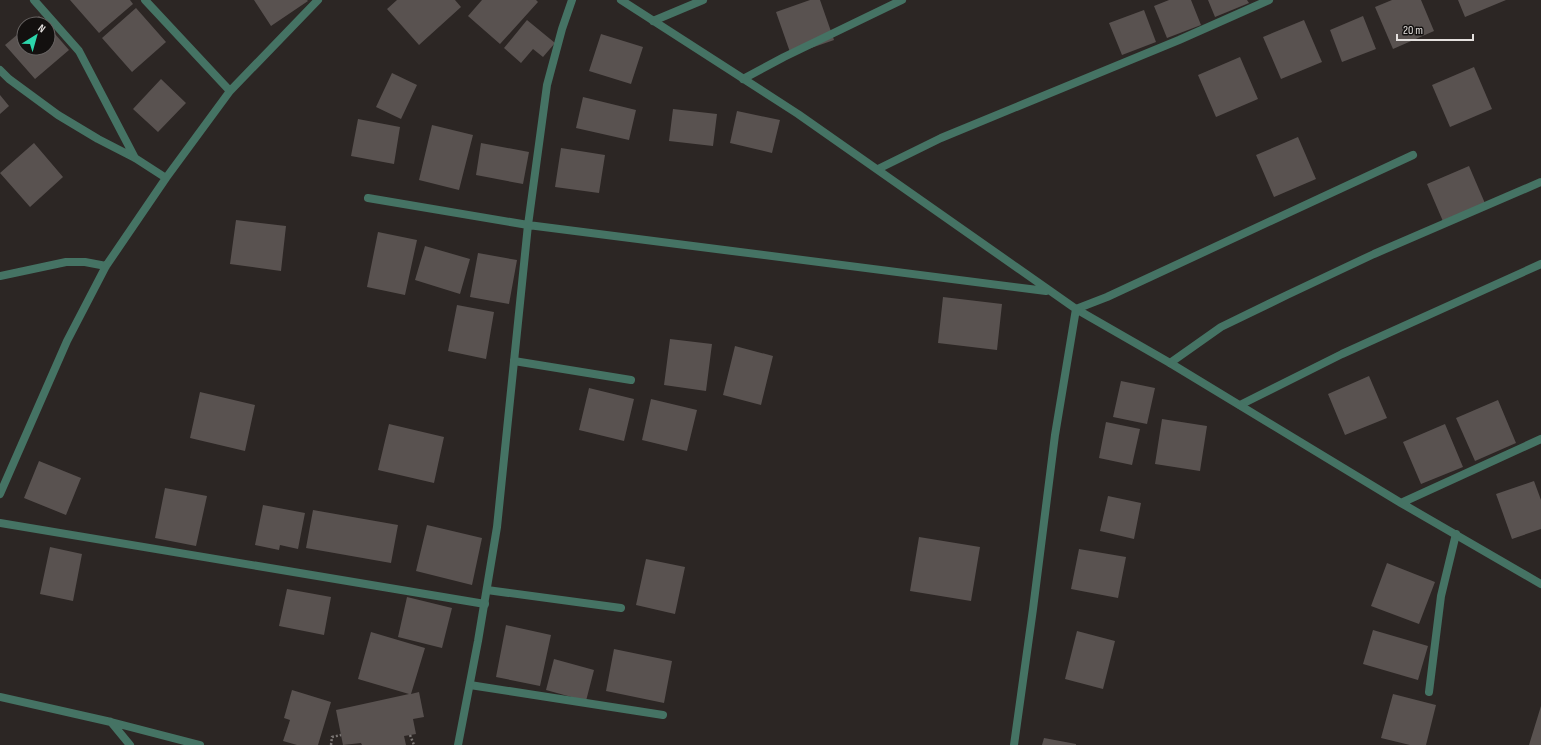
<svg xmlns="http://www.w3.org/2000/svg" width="1541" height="745" font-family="'Sofia Sans Condensed',sans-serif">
<rect width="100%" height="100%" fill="#2c2624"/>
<path fill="#595250" d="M70,0H130L133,4L99,33Z
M254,0H307L308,1L271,26Z
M397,0H455L461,7L419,45L387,9Z
M482,0H536L538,2L500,44L468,16Z
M810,0H820L834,40L791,55L776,12Z
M1169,0H1191L1201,25L1167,38L1154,6Z
M1208,0H1247L1249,3L1215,17Z
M1392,0H1421L1434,31L1393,49L1375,7Z
M1458,0H1506L1465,17Z
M136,8L166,42L132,72L102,38Z
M1144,10L1156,42L1122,55L1109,23Z
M39,16L46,24H30Z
M1363,16L1376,49L1342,62L1330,30Z
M527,20L555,43L543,57L533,49L521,63L504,48Z
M1304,20L1322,62L1281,79L1263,37Z
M48,26L69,50L35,79L5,45L24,29V48H48Z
M601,34L643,47L631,84L589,71Z
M1240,57L1258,99L1216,117L1198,75Z
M1474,67L1492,109L1450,127L1432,85Z
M392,73L417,85L401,119L376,107Z
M161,79L186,103L158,132L133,109Z
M0,95L9,106L0,114Z
M583,97L636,110L629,140L576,128Z
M673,109L717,114L713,146L669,141Z
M737,111L780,120L772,153L730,143Z
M358,119L400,127L394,164L351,156Z
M432,125L473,135L459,190L419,180Z
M1298,137L1316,179L1274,197L1256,155Z
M34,143L63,177L30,207L0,173Z
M481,143L529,152L523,184L476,175Z
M561,148L605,155L599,193L555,187Z
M1469,166L1487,208L1445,226L1427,184Z
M236,220L286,226L281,271L230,264Z
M378,232L417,240L405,295L367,287Z
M425,246L470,259L460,294L415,280Z
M478,253L517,260L509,304L470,297Z
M943,297L1002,304L997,350L938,343Z
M457,305L494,312L486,359L448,351Z
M670,339L712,344L706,391L664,385Z
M735,346L773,356L761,405L723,395Z
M1369,376L1387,418L1345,435L1328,394Z
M1121,381L1155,388L1147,424L1113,417Z
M589,388L634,399L624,441L579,430Z
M200,392L255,405L245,451L190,438Z
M651,399L697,410L687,451L642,440Z
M1498,400L1516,443L1475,461L1456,418Z
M1162,419L1207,426L1200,471L1155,464Z
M1106,422L1140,429L1132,465L1099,458Z
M389,424L444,437L434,483L378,470Z
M1445,424L1463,467L1421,484L1403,442Z
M39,461L81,478L66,515L24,498Z
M1534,481L1541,500V529L1512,539L1496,494Z
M165,488L207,496L196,546L155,538Z
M1108,496L1141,503L1134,539L1100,531Z
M263,505L305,513L298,549L280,545L279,550L255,545Z
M313,510L398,525L391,563L306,548Z
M427,525L482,538L472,585L416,571Z
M919,537L980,547L971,601L910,591Z
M50,547L82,554L73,601L40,594Z
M1079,549L1126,557L1118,598L1071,589Z
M646,559L685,567L675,614L636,605Z
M1387,563L1435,582L1419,624L1371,606Z
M287,589L331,597L324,635L279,626Z
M407,597L452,608L442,648L398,637Z
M506,625L551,635L540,686L496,677Z
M1373,630L1428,646L1418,680L1363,664Z
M1077,631L1115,641L1103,689L1065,679Z
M371,632L425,648L411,694L419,692L424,717L413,719L416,734L404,736L406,745H362L361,743L343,745L336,710L409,694L358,679Z
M614,649L672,661L664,703L606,691Z
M554,659L594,670L586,701L546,690Z
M292,690L331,702L318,745H297L283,741L290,720L284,718Z
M1393,694L1436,705L1426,745H1410L1381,738Z
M1541,706V745H1529Z
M1044,738L1076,744V745H1042Z"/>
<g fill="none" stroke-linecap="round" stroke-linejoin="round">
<path stroke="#7a7573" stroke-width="2.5" stroke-dasharray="2 2" stroke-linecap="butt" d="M410,735L414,745
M331,745L332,737L341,735"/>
<path stroke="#457364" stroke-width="8" d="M653,21L703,0
M743,79L784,57L902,0
M878,169L941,138L1179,40L1269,0
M1076,309L1107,297L1413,155
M514,361L631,380
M1170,363L1221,327L1287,295L1374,254L1541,182
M1240,405L1342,354L1541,264
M0,523L485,604
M487,590L621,608
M470,685L663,715
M1429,692L1441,596L1456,534"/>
<path stroke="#457364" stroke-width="8" d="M34,0L79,51L135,158
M145,0L230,91
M621,0L798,114L1076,309L1170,363L1401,503L1541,584
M0,70L9,79L58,115L98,139L135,158L166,178
M368,198L528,225L1046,291
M0,276L66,262H85L106,266
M0,494L67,341L106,266L166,178L230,91L318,0
M1401,503L1541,439
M0,697L111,722L200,745
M111,722L130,745
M458,745L478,641L497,527L528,225L547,85L562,29L572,0
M1014,745L1033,609L1055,435L1076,309"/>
</g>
<g transform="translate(36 36) rotate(37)"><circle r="19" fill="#13100f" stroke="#676362"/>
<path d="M0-3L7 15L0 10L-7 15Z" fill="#2cd5ab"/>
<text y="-6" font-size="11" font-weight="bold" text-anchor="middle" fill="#e4e0de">N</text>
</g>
<path d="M1397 34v6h76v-6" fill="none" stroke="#e4e0de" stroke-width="2"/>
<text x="1403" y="34" font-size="12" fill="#e4e0de" stroke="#13100f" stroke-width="3" paint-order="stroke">20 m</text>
</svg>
